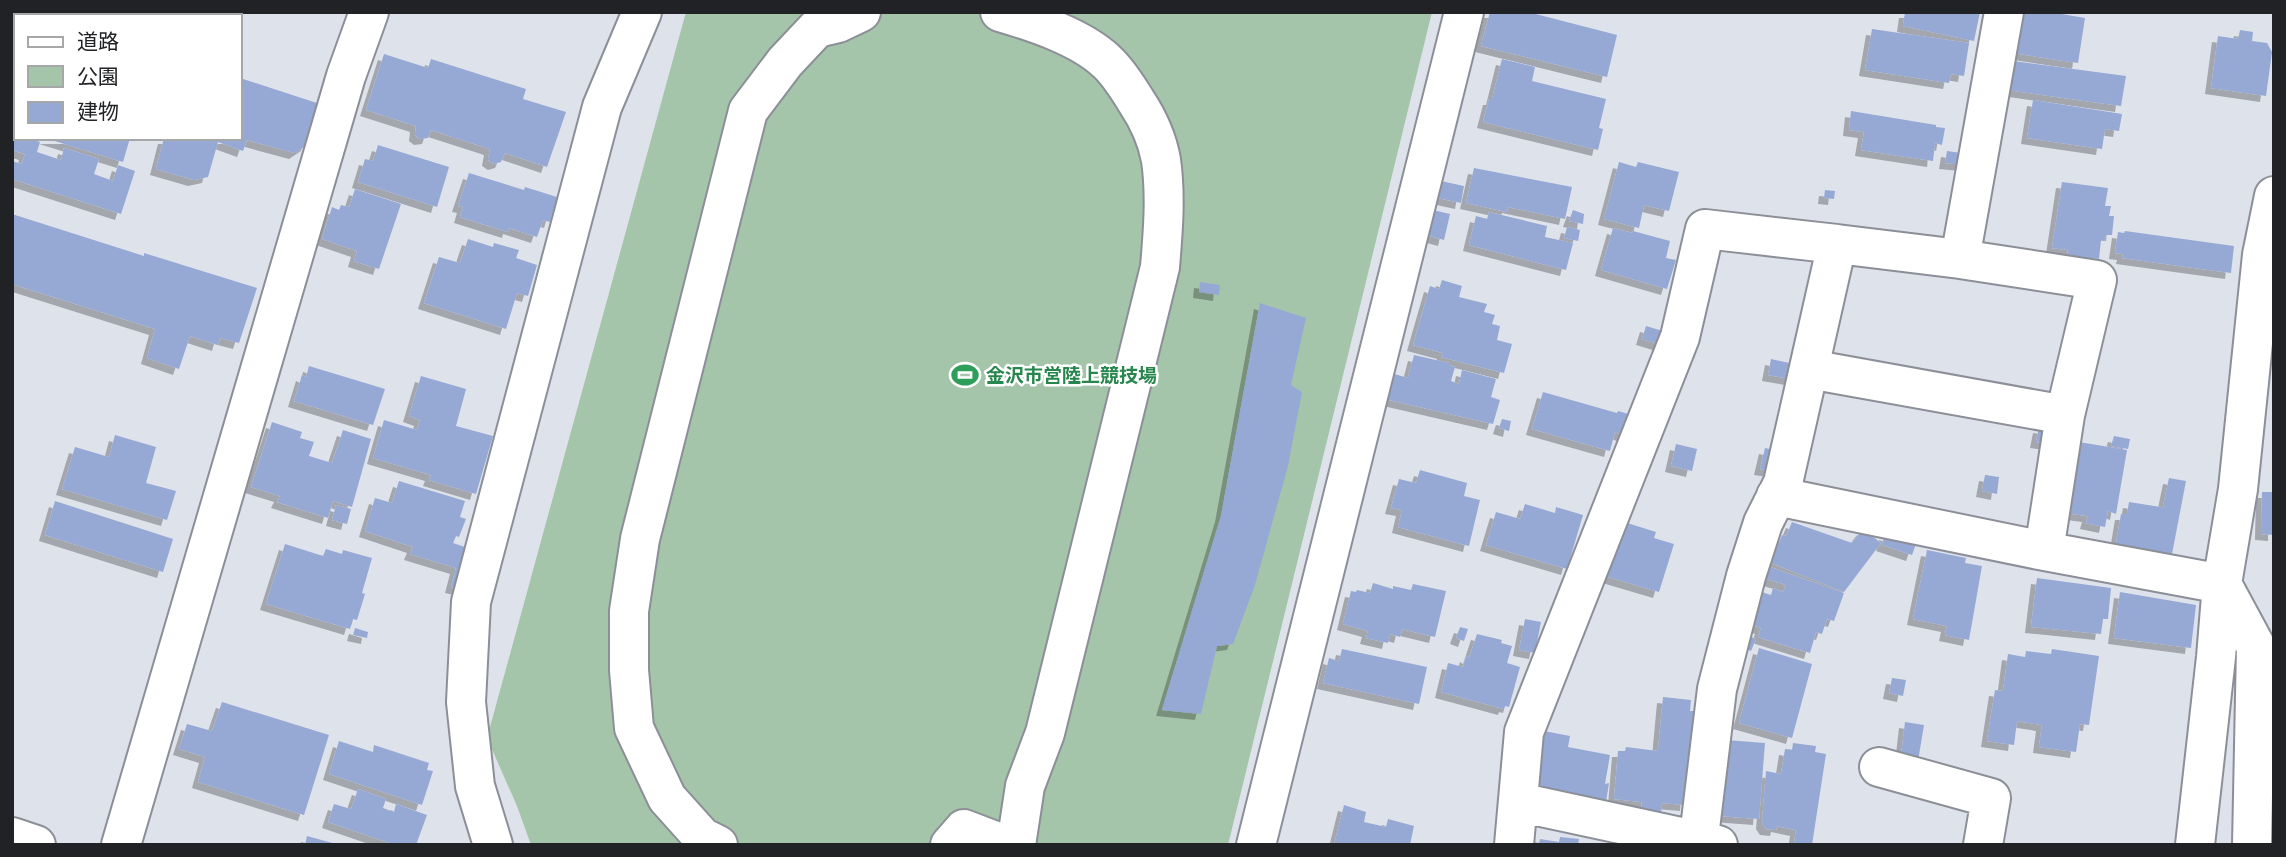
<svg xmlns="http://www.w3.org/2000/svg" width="2286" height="857" font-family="Bitter,'Noto Sans JP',serif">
<defs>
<filter id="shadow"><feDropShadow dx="-6" dy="6" stdDeviation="0" flood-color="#0004"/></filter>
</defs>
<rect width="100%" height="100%" fill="#dee2eb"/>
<path fill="#a5c5aa" d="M686,12H1432L1228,845H531L517,806L487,738Z"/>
<path fill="#96a9d5" filter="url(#shadow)" d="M85,12H183L182,16H111L103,13L102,16H94Z
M1490,12H1528L1617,35L1607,77L1481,46Z
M1905,12H1980L1974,41L1903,26Z
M2019,12H2050L2085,18L2078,63L2013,53Z
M1872,29L1969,43L1964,76L1951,74L1949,83L1865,70Z
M2240,30L2253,32L2252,41L2267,43L2272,52L2266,96L2211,88L2218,36L2238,39Z
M384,54L428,68L431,59L526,89L523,99L566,112L547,167L505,153L501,162L494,164L488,160L490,149L431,130L428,138L420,139L415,135L416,126L366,110Z
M1502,59L1535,67L1532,81L1606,99L1599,128L1603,129L1598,150L1483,122L1489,99H1492Z
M2006,60L2126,76L2121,106L2001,89Z
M240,78L320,104L307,145L295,153L247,140L243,151L218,142L208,177L194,180L156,169L164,138H240Z
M2033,100L2122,114L2119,131L2105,129L2102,149L2027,138Z
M16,110V130L12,129V119Z
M1851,111L1936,125V127L1945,128L1942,145L1935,143L1933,161L1861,150L1864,132L1849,130Z
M12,133L16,134V138H28L40,142L37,152L61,160L64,148L99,159L94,174L113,181L118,165L135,171L121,214L12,179V161L22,164L25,154L12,150Z
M45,138H130L123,162Z
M378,145L449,167L437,207L358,182L365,159L373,161Z
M1947,151L1968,154L1966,165L1945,163Z
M1619,162L1636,167L1638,162L1679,172L1669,211L1644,205L1639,228L1604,219Z
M1474,168L1572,187L1565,219L1508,207L1507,212L1466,203Z
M469,173L524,190L525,187L557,197L550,222L543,220L537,237L509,228L508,232L460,217L463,207L458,206Z
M1441,181L1464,186L1461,203L1438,198Z
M2062,182L2108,188L2105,206H2111L2109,216H2114L2112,235H2106L2104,241L2101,240L2099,259L2067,255L2068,250L2052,248Z
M355,189L401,204L379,269L354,261L357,251L322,239L332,207L339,210L341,205L349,207Z
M1825,190L1835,191L1834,199L1824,198Z
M1433,210L1450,214L1444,240L1426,235Z
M1573,210L1584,214L1583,224L1569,221Z
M1489,212L1547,226L1545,237L1573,243L1566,270L1469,245L1476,216L1487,219Z
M12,214L144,256V253L257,288L239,343L220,338L218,345L190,336L179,369L147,358L155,329L12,284Z
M1567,227L1580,230L1578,241L1564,238Z
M1613,228L1632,233L1633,231L1670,241L1666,258L1676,260L1667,289L1601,270Z
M2125,231L2234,246L2231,273L2122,258L2123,254L2115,253L2118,232L2124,233Z
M468,239L493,247L494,243L519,250L516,258L537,265L528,296L517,293L506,329L424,303L439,257L460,263Z
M1442,280L1462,286L1459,297L1487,304L1484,312L1495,315L1492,324L1500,326L1497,340L1512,344L1504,373L1441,357L1443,353L1413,345L1430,286L1439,289Z
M1200,282L1220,285L1219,295L1199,292Z
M1260,303L1306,318L1291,385L1302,392L1288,466L1255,585L1233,644L1217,646L1201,714L1162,710L1221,516Z
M1646,326L1666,332L1662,345L1642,339Z
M1414,355L1449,363V365L1455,367L1451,381L1459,384L1462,370L1496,379L1491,397L1500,400L1493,424L1385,399L1391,373L1408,378Z
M1771,359L1794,364L1791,379L1768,375Z
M309,366L385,389L373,425L294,401L302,375L306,377Z
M421,376L466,389L456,426L493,436L476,494L429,480L431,475L373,458L384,420L417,430L420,420L409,416Z
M1543,392L1617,413L1618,411L1632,415L1625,436L1615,432L1610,451L1532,429Z
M1502,419L1511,421L1509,431L1499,428Z
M272,422L302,432L300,438L314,442L309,456L332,463L343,430L371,439L352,507L333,501L328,518L277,502L280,496L251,487Z
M2039,427L2053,429L2050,444L2036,442Z
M115,435L156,447L146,483L176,491L167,520L62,489L75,447L109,457Z
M2114,436L2130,439L2128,449L2111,446Z
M2079,442L2127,450L2116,514L2108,511L2105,527L2086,523L2088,516L2065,513Z
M1676,444L1697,449L1692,471L1671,466Z
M1765,448L1778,451L1773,471L1760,469Z
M1420,470L1467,483L1464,496L1480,500L1469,546L1398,527L1402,510L1391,508L1399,479L1416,483Z
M1985,475L1999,477L1997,494L1982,491Z
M2169,478L2186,481L2172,554L2166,553L2164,564L2114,555L2121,514H2127L2129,502L2167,508L2163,507Z
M399,481L465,501L460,517L466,519L459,537L456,536L453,543L468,548L460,589L451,587L456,568L410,554L413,547L365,531L375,498L392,503Z
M2262,492H2274V535L2261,534Z
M55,501L173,539L163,572L45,535Z
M1525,504L1555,513L1556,507L1583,515L1567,569L1486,545L1496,512L1520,519Z
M336,505L351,509L347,524L332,520Z
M1624,522L1656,532L1654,538L1674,544L1659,592L1605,576Z
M1792,522L1852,543L1863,529L1881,543L1844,592L1771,563L1782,535L1786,536Z
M1885,534L1916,544L1912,555L1882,545Z
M285,544L323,556L326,549L342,554L343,550L372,558L362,593L365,594L357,620L353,619L350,629L266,604Z
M1927,550L1966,558L1965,563L1982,566L1969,640L1945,635L1947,626L1913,619Z
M1767,566L1844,593L1834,621L1827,619L1822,634L1816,632L1810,653L1758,637L1761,628L1752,625L1762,592L1771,595L1773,588L1783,592L1786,585L1763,578Z
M2037,578L2111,588L2108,619H2103L2101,634L2031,627Z
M1373,583L1393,589V586L1411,590L1413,584L1446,591L1435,637L1402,629L1400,637L1390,634L1388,643L1366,638L1368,631L1343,624L1351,591L1356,592L1357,590L1370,593Z
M2120,592L2196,605L2191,648L2114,638Z
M1525,619L1541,622L1535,653L1519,650Z
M1460,627L1468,629L1464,641L1456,638Z
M355,628L368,632L367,638L353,635Z
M1477,634L1502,640L1501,643L1512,646L1507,663L1520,667L1509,707L1505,706L1504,709L1441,692L1448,663L1463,667L1466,656L1469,658Z
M1745,634L1756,639L1751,651L1741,646Z
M1759,648L1812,664L1792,738L1739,723Z
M1342,649L1427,667L1419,704L1323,683L1329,658L1339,661Z
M2052,649L2099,656L2089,725L2080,724L2076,752L2039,747L2042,725L2017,721L2014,745L1987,741L1995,690L2003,691L2008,654L2025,657L2026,651L2051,654Z
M1892,678L1906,680L1903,696L1889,693Z
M1663,697L1691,700L1690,711H1695L1686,805L1662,803L1661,813L1641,811L1642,802L1614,799L1618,751H1625L1626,747L1658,751Z
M222,702L329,735L304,815L198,782L205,757L179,749L187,724L212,731Z
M1905,722L1924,725L1917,767L1900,765Z
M1544,731L1570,736L1568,747L1610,755L1605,784L1609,783L1606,802L1538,788L1541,769L1537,768Z
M1726,740L1765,743L1759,819L1719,816Z
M339,741L373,752L374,745L429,763L427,770L433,771L422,805L329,774Z
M1793,743L1816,746L1815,752L1826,754L1812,845L1794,844L1796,830L1777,826L1776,830L1766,829L1762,823L1766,771L1781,774L1785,749L1792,750Z
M358,789L386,799L383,808L394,812L396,804L427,815L416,845H395L328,822L334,804L351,809Z
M1344,805L1366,812L1364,822L1386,827L1388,819L1414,826L1410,845H1334Z
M307,836L336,844V845H305Z
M1560,837L1579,839L1578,845H1535V842L1539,843L1540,839L1559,842Z"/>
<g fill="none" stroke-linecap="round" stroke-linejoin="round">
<defs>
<path id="minor" d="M1000,12C1034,22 1081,37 1107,62C1118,72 1128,88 1136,101C1148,119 1157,138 1161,160C1166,195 1163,232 1160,267L1045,733L1025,786L1016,845
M1960,259L2097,280L2065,415L2044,551
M1809,369L2065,415
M1776,496L2044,551L2222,584
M2222,584L2256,647L2252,845
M1879,767L1991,798L1983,845
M1518,802L1718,845
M12,837L36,845
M121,845L346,76L369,12
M493,845L475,786L466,702L471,602L602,107L642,12
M718,845L702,837L667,798L634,728L629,670V611L640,539L748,111L785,62L817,28L838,23L861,12
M950,845L964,829L1006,845
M1256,845L1464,12
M1514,845L1524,732L1680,337L1705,229L1837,244
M1698,845L1717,689L1746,576L1763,523L1783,483L1837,244L1960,259L2004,12
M2195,845L2216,657L2222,584L2238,489L2262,255L2274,196"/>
</defs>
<use href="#minor" stroke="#8c8f97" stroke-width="42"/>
<use href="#minor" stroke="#fff" stroke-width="38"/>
</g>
<defs>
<symbol id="stadium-bare" viewBox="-9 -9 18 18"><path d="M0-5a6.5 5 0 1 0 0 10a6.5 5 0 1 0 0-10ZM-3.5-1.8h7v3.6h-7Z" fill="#2e9e5b" stroke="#fff" stroke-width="2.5" paint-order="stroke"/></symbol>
</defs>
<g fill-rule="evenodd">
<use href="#stadium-bare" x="946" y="356" width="38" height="38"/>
</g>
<g text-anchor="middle" stroke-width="5" stroke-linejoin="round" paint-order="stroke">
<g font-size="19" font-weight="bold" fill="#27864d" stroke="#fff" text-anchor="start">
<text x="986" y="382">金沢市営陸上競技場</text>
</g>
</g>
<rect width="2286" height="857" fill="none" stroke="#202225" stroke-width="28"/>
<rect x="14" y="14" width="228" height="126" fill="#ffffff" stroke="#a6a7a8" stroke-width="2"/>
<rect x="28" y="37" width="35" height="10" fill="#ffffff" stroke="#a6a7a8" stroke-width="2"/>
<text x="77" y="49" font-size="21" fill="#202225">道路</text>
<rect x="28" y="66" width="35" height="21" fill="#a5c5aa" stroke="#a6a7a8" stroke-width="2"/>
<text x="77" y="84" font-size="21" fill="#202225">公園</text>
<rect x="28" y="102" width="35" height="21" fill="#96a9d5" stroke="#a6a7a8" stroke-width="2"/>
<text x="77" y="119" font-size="21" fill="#202225">建物</text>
</svg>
